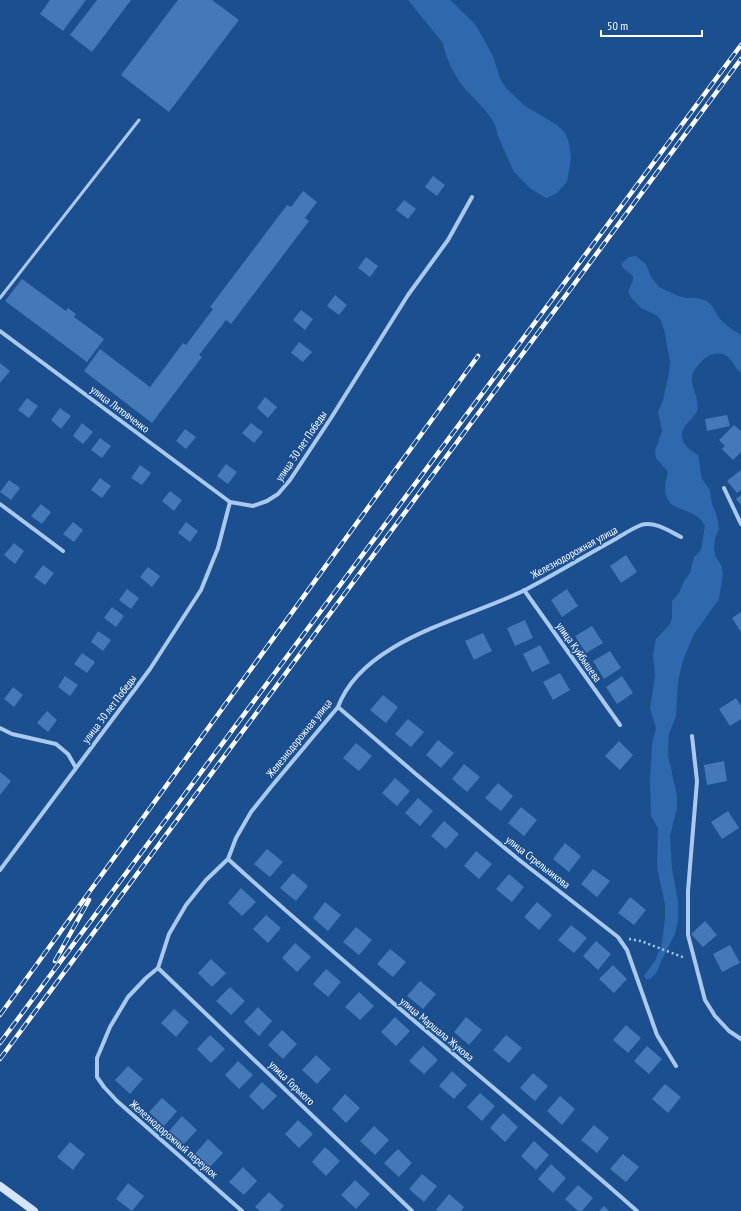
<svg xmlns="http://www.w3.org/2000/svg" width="741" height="1211" font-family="'PT Sans Narrow',sans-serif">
<rect width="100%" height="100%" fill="#1b4f8f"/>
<path fill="#2e69ad" d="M408,0H450L474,23L478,29L493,56L500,78L506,88L525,106L557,125L565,133L569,143L571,158L567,182L556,194L546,198L531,189L514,172L497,134C498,120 475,100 466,90C456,79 445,57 443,43Z
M636,256L646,264L651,277L659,287L678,296L688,298H697L707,301L712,306L719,318L726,325L741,335V373C736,369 734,364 730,359C721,349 708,354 701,362C697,367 692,371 692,378C691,388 700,400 697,411C693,421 678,427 683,440C685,447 692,451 698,455L702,479L710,490L712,504L717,516L719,529L715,538L714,550L716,557L721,565L723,573L719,599L694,634L683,660L678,682L676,716L669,734L668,755L677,796V808L670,836L672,868L678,902V920L675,934L662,959L657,972L650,979H646L644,976L656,959L662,943L665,919V904L657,868L658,828L651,816L650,780L652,744L656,728L650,708L655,676L653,655L656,639L670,624L672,618V601L679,593L684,581L690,573L694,557L701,550L705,525C702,522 700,518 696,516C690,512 683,510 676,507C662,500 664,484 668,472L656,458L655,451L662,431L658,412L663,400L669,373L670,362L665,334L661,320L656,315L641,308L630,296L628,292L633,280V276L622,267V263L629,257Z"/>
<path fill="#4478b7" d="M50,0H86L63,31L40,14Z
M97,0H131L92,52L70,35Z
M178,0H212L239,20L169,112L121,75Z
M433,176L445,185L437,196L425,187Z
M303,191L317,202L305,218L309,221L231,324L226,320L199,355L202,357L152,423L84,371L100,349L150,387L183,343L186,345L213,309L210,307L287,205L291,207Z
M404,200L416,209L408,219L396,210Z
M366,257L378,266L370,277L358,268Z
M22,279L66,311L68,308L76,314L74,317L104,339L87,362L5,301Z
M335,295L347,305L339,315L327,306Z
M301,310L313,319L305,330L293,320Z
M299,342L312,352L303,362L291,353Z
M0,363L10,371L0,383Z
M265,397L277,407L268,418L257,408Z
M27,398L38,406L29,418L18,410Z
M60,408L71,416L61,429L51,420Z
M727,415L730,426L707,431L705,419Z
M82,423L93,432L83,444L73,436Z
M251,423L263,432L254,443L242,433Z
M734,425L741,431V452L733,460L722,449L725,446L719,440Z
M185,429L196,437L186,449L176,441Z
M100,438L111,446L102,458L91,450Z
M226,464L237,472L228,484L217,476Z
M140,465L151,473L142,485L131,478Z
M741,470V490L737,493L727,481Z
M100,478L111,486L102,498L91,490Z
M9,480L20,488L11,500L0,492Z
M170,491L182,500L174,511L162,501Z
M741,495V505L736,499Z
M41,504L51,512L42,524L31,516Z
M73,522L83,530L74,542L63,534Z
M186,522L198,531L190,542L178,533Z
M14,543L24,551L15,564L4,555Z
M626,555L637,572L621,583L610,566Z
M43,565L54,573L45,585L34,577Z
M148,567L160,576L152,587L140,577Z
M127,589L139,598L131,609L119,600Z
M567,589L578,606L562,617L551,600Z
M112,607L124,616L116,627L104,618Z
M741,612V632L732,618Z
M525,620L533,638L515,646L507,628Z
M592,626L603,643L586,653L575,636Z
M98,631L111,640L103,651L91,642Z
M483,633L492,651L474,660L465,641Z
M540,645L550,663L532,672L523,654Z
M610,651L621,668L604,679L593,661Z
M82,653L95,662L87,673L74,664Z
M560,673L570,690L553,700L543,682Z
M65,676L78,685L70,696L58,687Z
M622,676L633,693L617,704L606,687Z
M13,687L23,695L14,707L4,699Z
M383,695L398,707L386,723L370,710Z
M736,698L741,706V719L730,726L719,709Z
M47,711L57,720L48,732L37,723Z
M408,719L424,732L411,747L395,734Z
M438,740L454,753L441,768L426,755Z
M619,741L633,755L620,770L605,756Z
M356,743L372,756L359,771L343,758Z
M724,761L727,781L707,785L704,765Z
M464,764L480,777L467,792L452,779Z
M0,772L11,781L0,795Z
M395,778L410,791L397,806L382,793Z
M498,783L513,796L501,811L485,798Z
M418,798L433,811L420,826L405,813Z
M521,807L537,820L524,836L508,823Z
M728,811L739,828L722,839L711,822Z
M444,821L459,834L446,849L431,836Z
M565,843L581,856L569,872L553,859Z
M267,849L283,862L270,877L254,864Z
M476,851L492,864L479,879L464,866Z
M593,869L610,881L597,897L581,884Z
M293,873L308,886L296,901L280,888Z
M509,874L524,887L512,902L496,889Z
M241,888L256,902L242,916L228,903Z
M630,897L646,910L634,925L618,913Z
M325,902L341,915L328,931L313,918Z
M537,902L552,915L539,930L524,917Z
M266,915L281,928L268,943L253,929Z
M705,921L717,935L703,947L691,934Z
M571,925L587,938L574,953L558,940Z
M356,927L372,940L359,955L343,942Z
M596,941L611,954L598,970L583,956Z
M295,943L311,957L297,972L282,958Z
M730,945L740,963L722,972L713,954Z
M390,949L406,962L393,977L377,964Z
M211,959L226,973L212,987L198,973Z
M613,965L627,979L614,993L599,979Z
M326,969L341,982L328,997L313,984Z
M420,981L436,994L423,1009L407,996Z
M230,987L245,1001L231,1015L216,1001Z
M359,992L374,1006L360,1020L345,1007Z
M258,1007L272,1021L259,1036L244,1022Z
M174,1009L189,1022L176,1037L161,1023Z
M395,1017L410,1031L396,1046L381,1032Z
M466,1017L482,1030L469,1045L454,1032Z
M626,1025L641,1038L628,1053L613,1040Z
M282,1030L297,1044L283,1059L268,1045Z
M210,1035L225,1049L211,1063L197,1049Z
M506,1035L522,1048L509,1063L493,1050Z
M423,1046L438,1060L424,1074L409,1061Z
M647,1046L662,1059L649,1074L634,1061Z
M316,1055L331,1069L317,1084L302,1070Z
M238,1061L253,1075L239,1089L225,1075Z
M128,1066L143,1079L130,1094L115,1080Z
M452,1071L467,1085L454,1099L439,1086Z
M533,1073L548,1086L535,1101L520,1088Z
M262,1082L277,1096L263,1110L249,1096Z
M665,1084L681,1097L668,1113L652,1099Z
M480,1093L495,1106L482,1121L467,1107Z
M345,1094L360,1108L346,1123L332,1109Z
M560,1096L575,1109L562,1125L547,1111Z
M162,1098L177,1111L164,1126L149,1112Z
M503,1113L518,1127L505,1142L490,1128Z
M182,1116L197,1130L184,1144L169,1131Z
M298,1120L313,1134L299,1148L285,1134Z
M594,1125L609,1138L597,1153L581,1140Z
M374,1126L389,1140L375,1155L360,1141Z
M208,1139L223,1153L210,1167L195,1154Z
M534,1141L549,1155L536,1170L521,1156Z
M70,1142L85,1154L73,1170L57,1157Z
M325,1147L340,1161L326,1176L312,1162Z
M398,1149L412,1163L399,1177L384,1163Z
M623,1154L639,1167L626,1182L610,1169Z
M551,1164L566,1178L553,1193L538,1179Z
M243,1167L257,1181L244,1195L229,1182Z
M422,1174L437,1186L424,1202L409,1189Z
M355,1180L370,1194L356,1209L341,1195Z
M128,1183L144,1196L132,1211L116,1199Z
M578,1185L593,1198L582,1211H578L565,1199Z
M269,1192L284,1206L279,1211H260L255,1207Z
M449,1194L464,1207L461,1211H438L436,1210Z
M604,1206L609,1211H599Z"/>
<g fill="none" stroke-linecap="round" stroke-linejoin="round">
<path stroke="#a9c9ee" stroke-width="2.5" stroke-dasharray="2 3" stroke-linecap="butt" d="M629,939L641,941L685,958"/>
<path stroke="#a9c9ee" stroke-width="3" d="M0,298L139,120"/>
<path stroke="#a9c9ee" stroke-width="4" d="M0,331L230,502
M724,488L741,524
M0,504L63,551
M524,590L620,725
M338,707L417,775L518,859L618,937L627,950L657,1035L676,1066
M0,728L12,734L56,744L68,754L76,768
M692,736L697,781L688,891V935L705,1000L715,1016L729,1031L741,1039
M228,859C361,980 502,1092 637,1211
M0,870L150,669L201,590L218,548L230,502L253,506L267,501L278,494L290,480L331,418L408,295L448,240L472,197
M158,968L412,1211
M242,1211L117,1101L104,1087L97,1077V1058L110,1027L128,997L146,978L158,968L169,934L186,905L206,880L228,859L236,838L251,812L271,787L338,707C363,639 467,619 525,590C554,575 583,557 612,541C621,536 631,529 641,525C655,521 669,531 681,537"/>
<path stroke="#d6e6fa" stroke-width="8" d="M0,1186L34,1211"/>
<defs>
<path id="rail" d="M55,961L89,900
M0,1015L478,356
M0,1043L741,45
M0,1059L741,59"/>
</defs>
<use href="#rail" stroke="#fff" stroke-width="4.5"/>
<use href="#rail" stroke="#1b4f8f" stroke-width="3" stroke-dasharray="9" stroke-linecap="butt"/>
</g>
<g text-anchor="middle" stroke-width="3" stroke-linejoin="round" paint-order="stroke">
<g font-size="11" fill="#fff" stroke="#1b4f8f">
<text transform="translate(120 409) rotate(37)" y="4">улица Литовченко</text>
<text transform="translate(301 446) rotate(-56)" y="4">улица 30 лет Победы</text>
<text transform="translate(574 552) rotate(-29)" y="4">Железнодорожная улица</text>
<text transform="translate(579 652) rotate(55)" y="4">улица Куйбышева</text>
<text transform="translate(109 709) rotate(-53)" y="4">улица 30 лет Победы</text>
<text transform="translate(299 738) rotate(-51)" y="4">Железнодорожная улица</text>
<text transform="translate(538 862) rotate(38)" y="4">улица Стрельникова</text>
<text transform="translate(437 1029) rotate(40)" y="4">улица Маршала Жукова</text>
<text transform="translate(292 1083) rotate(44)" y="4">улица Горького</text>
<text transform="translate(174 1139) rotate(41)" y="4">Железнодорожный переулок</text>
</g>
</g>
<path d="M601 30v6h101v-6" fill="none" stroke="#ffffff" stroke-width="2"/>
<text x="607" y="30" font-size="12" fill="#ffffff" stroke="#1b4f8f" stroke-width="3" paint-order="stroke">50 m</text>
</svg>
